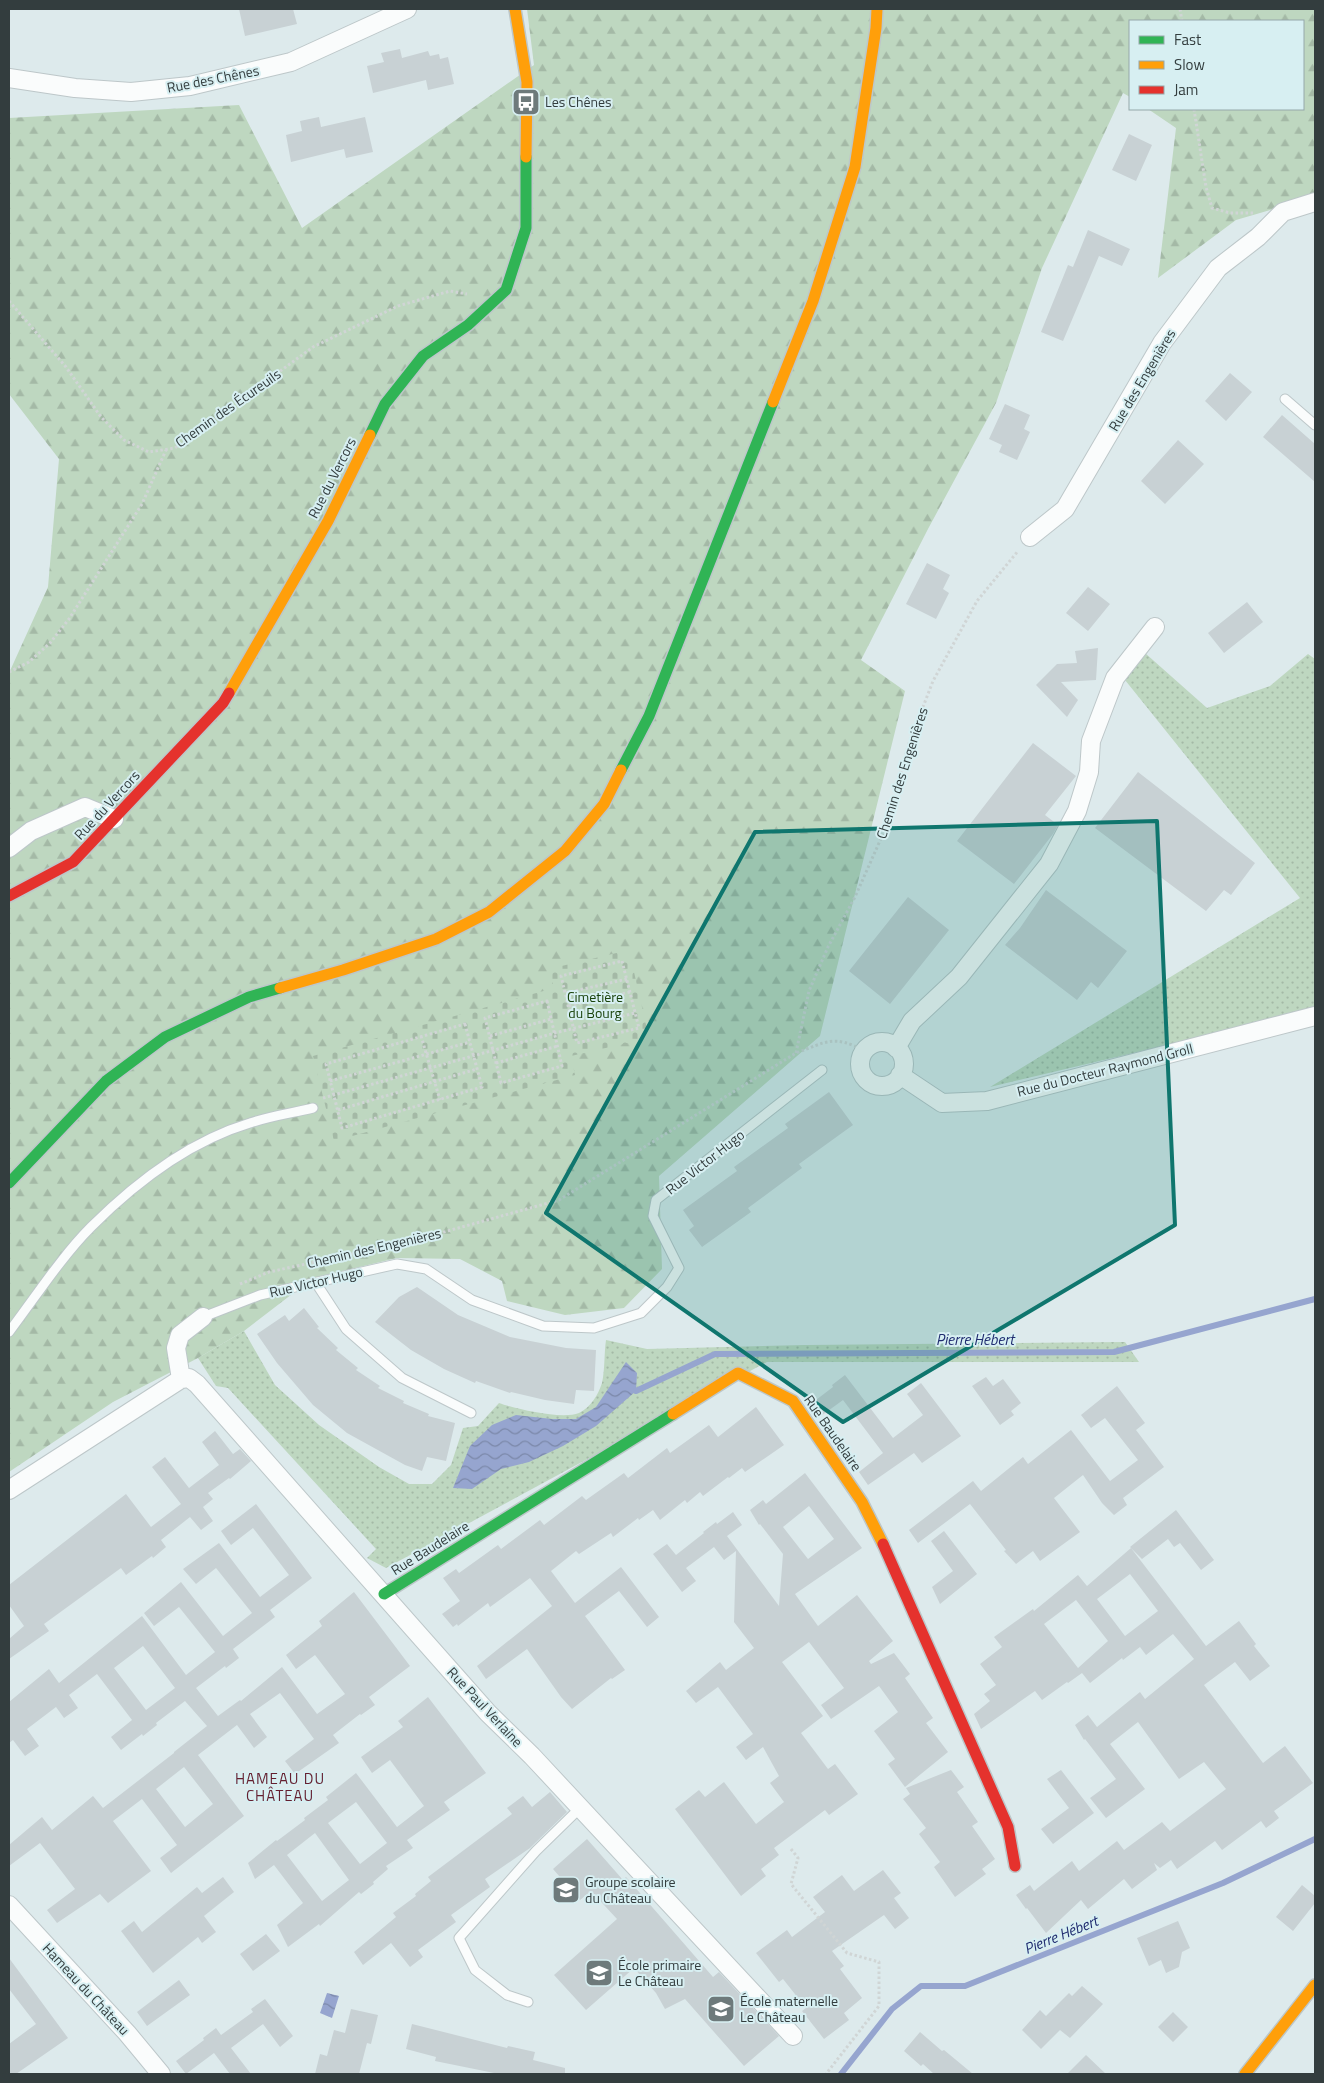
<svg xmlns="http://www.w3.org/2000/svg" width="1324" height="2083" font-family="'Titillium Web',sans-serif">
<defs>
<pattern id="grass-dots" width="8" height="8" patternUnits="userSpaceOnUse" patternTransform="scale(1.25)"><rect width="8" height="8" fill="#bed7c0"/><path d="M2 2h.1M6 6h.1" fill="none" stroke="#a4b9a6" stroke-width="1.8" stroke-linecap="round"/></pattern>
<pattern id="forest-firs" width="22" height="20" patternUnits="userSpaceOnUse" patternTransform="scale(1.25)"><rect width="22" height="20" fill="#bed7c0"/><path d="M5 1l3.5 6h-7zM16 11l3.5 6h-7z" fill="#a4b9a6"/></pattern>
<pattern id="cemetery-stones" width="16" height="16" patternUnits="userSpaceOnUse" patternTransform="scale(1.25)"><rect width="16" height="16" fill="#bed7c0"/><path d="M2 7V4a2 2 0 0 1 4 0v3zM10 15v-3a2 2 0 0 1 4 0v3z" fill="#a4b9a6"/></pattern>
<pattern id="water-waves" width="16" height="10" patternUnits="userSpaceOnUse" patternTransform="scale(1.25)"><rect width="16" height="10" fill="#96a5cf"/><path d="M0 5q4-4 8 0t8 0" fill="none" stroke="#7b88a9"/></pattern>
</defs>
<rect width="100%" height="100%" fill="#ddeaec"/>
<path fill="url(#grass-dots)" d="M1145,653L1207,708L1270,686L1308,654L1315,659V1010L990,1087L1300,898L1125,680Z
M244,1331L275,1385L319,1425L379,1467L409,1484H432L451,1465L463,1428L478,1426L499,1403C516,1409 562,1420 579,1413C591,1407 598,1395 602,1383C605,1370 604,1354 606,1340L647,1349L805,1345L1125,1342L1139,1362H767L386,1568L367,1558L376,1549L228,1388L216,1386L198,1358Z"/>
<path fill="url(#forest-firs)" d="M527,9H1315V197L1236,220L1158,278L1176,128L1148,109H1303V21H1130V97L1123,93L1042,268L996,403L928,529L861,660L905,691L820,1036L659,1176L662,1269L624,1308L565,1315L507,1301L502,1281L460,1259L397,1258L313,1278L244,1331L198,1358L113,1402L9,1472V673L48,587L59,459L9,394V118L239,105L302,228L534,65Z"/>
<path fill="url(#cemetery-stones)" d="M629,950L649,1038L571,1056L575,1075L334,1141L313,1056L554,988L549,969Z"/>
<path fill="url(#water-waves)" d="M626,1362L637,1373L636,1391L596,1426L563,1446L529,1462L501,1469L472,1489L453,1488L470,1446L492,1425L516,1415L552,1419H576L596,1407Z
M327,1993L339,1996L332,2018L320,2013Z"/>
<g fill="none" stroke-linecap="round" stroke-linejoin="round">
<path stroke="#96a5cf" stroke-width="6" d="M636,1391L715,1354L1114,1352L1315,1299
M841,2074L892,2009L921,1986H965L1223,1883L1315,1839"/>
</g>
<path fill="#c8d1d4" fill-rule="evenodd" d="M239,9H293L297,24L245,36Z
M400,49L402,58L428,51L430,56L439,54L440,59L448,57L454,84L428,90L426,80L373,93L367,66L384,62L381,53Z
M319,117L321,127L365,117L373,152L346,158L344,149L291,162L286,135L302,131L300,121Z
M1129,134L1152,145L1136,181L1112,170Z
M1088,230L1130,249L1122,266L1099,256L1063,341L1041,332L1068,265L1073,267Z
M1230,373L1252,392L1226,421L1205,401Z
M1005,404L1030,415L1024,429L1030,432L1017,460L999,452L1002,445L989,439Z
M1282,415L1315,444V482L1263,437Z
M1178,440L1204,464L1165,504L1141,481Z
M927,563L950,575L943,589L949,593L936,619L906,604Z
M1088,587L1110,604L1088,631L1066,613Z
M1247,602L1263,622L1224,653L1208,633Z
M1098,648L1096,680L1061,682L1078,700L1067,717L1036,685L1057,664L1077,663L1075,651Z
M1033,743L1076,776L1045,815L1058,825L1053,834L1014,884L957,841Z
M1138,772L1255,863L1231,895L1224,890L1206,911L1095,828Z
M1046,890L1127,951L1098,988L1091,982L1077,1000L1005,945L1020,928Z
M908,897L949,930L890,1004L849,971Z
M829,1092L853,1125L799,1164L802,1168L748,1208L751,1212L702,1247L689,1230L694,1226L683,1210L737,1171L734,1167L788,1128L785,1124Z
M417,1287L458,1315L510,1337L566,1348L596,1350L594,1391L576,1390L574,1404L545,1400L511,1392L510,1393L476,1381L475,1383L444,1369L411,1350L375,1322L399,1297Z
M304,1308L319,1327L317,1328L338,1348L336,1350L358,1368L356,1370L380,1386L378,1388L404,1401L403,1403L429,1414L428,1416L455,1423L446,1461L427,1457L422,1471L405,1465L347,1433L313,1405L277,1363L257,1334L285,1315L289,1321Z
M845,1375L893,1438L923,1415L907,1394L921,1383L961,1436L922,1463L914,1453L868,1485L859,1472L883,1453L843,1400L821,1416L812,1403L833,1387L832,1385Z
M986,1377L993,1386L1003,1379L1021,1403L1011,1411L1014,1415L1000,1425L972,1386Z
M1117,1386L1145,1423L1136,1430L1164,1467L1123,1498L1127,1505L1114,1515L1102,1503L1083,1475L1054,1498L1080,1532L1040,1561L1033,1551L1016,1564L1004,1551L1006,1550L970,1504L918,1543L909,1530L973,1481L981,1491L1023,1457L1028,1464L1071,1430L1110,1481L1138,1460L1105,1418L1091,1428L1081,1415Z
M756,1407L784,1445L745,1472L742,1468L729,1478L728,1477L703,1496L700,1492L687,1503L685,1500L660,1520L653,1510L639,1520L638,1518L613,1537L611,1533L579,1554L576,1551L551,1571L575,1603L621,1567L659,1617L647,1627L619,1591L585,1616L625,1670L612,1679L611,1678L572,1709L561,1697L527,1649L486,1679L477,1666L552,1606L530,1578L490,1607L488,1603L458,1626L457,1624L453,1627L442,1614L460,1601L443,1578L456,1569L459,1573L498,1545L501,1549L540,1520L544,1525L582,1496L586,1500L624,1473L628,1478L667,1448L670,1453L709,1425L718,1437Z
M215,1431L233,1454L240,1449L251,1461L230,1479L229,1478L208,1493L213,1499L203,1507L213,1521L201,1530L190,1517L161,1540L166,1547L153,1558L152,1556L126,1575L121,1568L44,1624L49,1631L9,1659V1639L24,1626L9,1605V1585L126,1494L151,1527L181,1504L152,1467L165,1457L189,1488L219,1465L202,1442Z
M805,1473L862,1548L795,1594L818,1626L857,1595L893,1641L869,1661L871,1664L894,1653L910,1674L905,1678L933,1718L926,1723L948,1752L905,1787L888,1764L895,1759L874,1731L898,1712L879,1686L831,1719L821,1705L844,1688L809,1642L782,1662L823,1716L801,1733L828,1769L835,1764L858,1794L829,1815L825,1810L774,1848L779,1855L761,1869L766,1876L741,1896L675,1809L699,1790L705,1797L724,1782L756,1824L784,1802L770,1783L779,1776L763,1747L746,1760L736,1747L753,1734L718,1687L696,1703L686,1691L720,1662L726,1670L754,1648L734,1622L736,1551L724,1560L714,1547L686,1568L696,1581L682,1592L653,1554L667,1544L676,1555L704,1533L703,1532L716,1522L717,1524L733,1512L742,1525L727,1536L779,1606L783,1554L760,1524L759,1525L750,1510L763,1500L766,1504ZM809,1506L834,1539L808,1559L783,1527Z
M256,1504L312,1578L270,1610L275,1617L233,1649L239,1658L226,1668L225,1666L196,1688L218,1716L240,1700L241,1701L282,1667L317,1714L345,1694L315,1655L296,1669L286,1655L322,1626L319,1621L354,1592L410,1666L369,1697L375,1705L361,1715L360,1714L333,1735L339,1743L295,1774L285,1761L314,1739L280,1693L250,1714L267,1737L254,1748L237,1725L198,1755L244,1816L171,1873L160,1858L177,1845L142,1799L113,1821L151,1871L108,1903L100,1894L57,1923L47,1910L75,1889L40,1843L9,1866V1845L42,1817L52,1830L93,1796L103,1808L174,1753V1752L207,1726L185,1701L156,1723L157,1725L143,1736L142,1734L121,1750L111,1737L132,1720L97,1674L69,1695L78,1708L64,1718L56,1707L27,1729L39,1746L25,1756L13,1740L9,1743V1702L49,1669L59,1683L142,1616L186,1675L215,1652L179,1607L154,1626L144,1613L181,1582L223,1636L252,1613L216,1568L196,1584L183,1569L219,1543L260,1597L289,1575L253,1528L231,1545L221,1531ZM143,1646L175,1688L146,1710L114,1668ZM184,1767L213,1804L185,1827L156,1789Z
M1176,1510L1214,1560L1201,1570L1180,1543L1174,1547L1168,1539L1142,1559L1130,1547Z
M944,1531L977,1574L940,1604L932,1587L953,1571L931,1541Z
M1131,1548L1206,1646L1239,1621L1256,1644L1254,1646L1270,1666L1250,1681L1235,1662L1204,1685L1263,1763L1285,1746L1313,1783L1274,1811L1279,1818L1266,1828L1261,1821L1222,1850L1215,1841L1177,1869L1171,1860L1160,1868L1154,1863L1157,1870L1132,1889L1124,1879L1088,1909L1081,1900L1046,1933L1027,1908L1026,1909L1016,1895L1030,1885L1034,1891L1072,1861L1079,1871L1117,1841L1124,1850L1162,1822L1170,1831L1226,1789L1204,1762L1179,1779L1138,1722L1110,1744L1145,1789L1106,1818L1090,1798L1116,1779L1085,1739L1084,1740L1075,1725L1088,1715L1097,1727L1140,1692L1145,1699L1194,1659L1173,1634L1146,1655L1140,1647L1123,1660L1122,1658L1090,1683L1082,1673L1068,1683L1067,1682L1042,1700L1035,1691L981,1729L974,1714L990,1701L984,1694L996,1685L980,1664L1002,1647L994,1637L1033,1609L1034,1611L1078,1575L1087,1586ZM1130,1574L1158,1611L1125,1636L1097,1599ZM1076,1600L1108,1641L1078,1668L1044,1624Z
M428,1697L486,1773L444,1802L450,1810L407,1840L413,1848L386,1866L388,1869L373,1882L374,1884L361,1894L359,1892L320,1926L319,1924L288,1947L277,1925L303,1903L274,1865L255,1879L248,1863L276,1840L277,1841L305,1820L304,1818L328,1800L326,1797L356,1773L397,1827L424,1806L390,1760L372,1773L361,1757L403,1727L398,1721ZM356,1802L387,1843L360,1864L328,1823ZM315,1833L349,1880L322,1901L287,1855Z
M951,1770L964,1787L957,1792L978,1822L972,1826L995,1859L982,1869L986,1874L955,1897L934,1867L940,1862L919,1834L926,1828L903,1799L910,1794L906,1788Z
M1061,1770L1094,1813L1053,1844L1041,1829L1069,1808L1047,1779Z
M550,1792L567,1812L530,1848L485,1879L490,1887L451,1915L456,1922L418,1950L423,1957L410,1967L391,1943L363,1965L354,1952L396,1917L393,1913L416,1896L415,1894L431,1881L428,1877L512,1814L507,1808L523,1796L532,1807Z
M587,1839L623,1880L626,1877L713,1977L719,1972L779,2036L744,2066L685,1999L665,2009L656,1993L634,1968L586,2010L554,1975L617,1919L591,1891L580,1900L553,1869Z
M883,1870L901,1893L894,1898L909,1918L895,1929L884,1915L832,1951L844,1966L840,1969L862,1998L844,2013L849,2020L824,2039L802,2011L806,2008L783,1979L779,1982L756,1953L787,1930L792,1937L825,1912L813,1897L842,1875L854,1891Z
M223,1877L234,1892L204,1916L216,1932L202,1943L198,1937L153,1973L121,1931L134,1921L142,1932L197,1887L202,1893Z
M1302,1885L1315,1896V1903L1293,1931L1276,1917Z
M1178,1921L1190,1948L1182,1952L1179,1967L1166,1973L1161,1960L1149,1966L1137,1938Z
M266,1934L280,1951L253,1971L240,1954Z
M9,1958L68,2038L16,2074H9V2044L36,2024L9,1989Z
M179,1980L190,1995L147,2026L137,2012Z
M1082,1986L1103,2004L1070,2038L1060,2030L1041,2049L1022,2030L1040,2010L1046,2016L1069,1993L1072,1996Z
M265,1999L293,2036L280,2047L263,2024L231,2048L251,2074H230L214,2053L186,2074L176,2061L204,2040L203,2038L216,2028L221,2035L253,2012L251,2009Z
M351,2009L378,2015L371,2044L367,2043L359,2074H315L320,2054L327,2056L334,2030L345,2033Z
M1173,2012L1188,2027L1173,2042L1158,2027Z
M412,2024L507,2048L508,2046L535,2052L533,2060L565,2068V2074H499L435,2061L436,2057L406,2049Z
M920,2032L942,2051L944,2050L973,2074H934L923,2064L921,2066L904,2051Z
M1086,2055L1106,2074H1067Z"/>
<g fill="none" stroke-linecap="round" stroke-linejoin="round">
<defs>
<path id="lane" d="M1285,399L1315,425
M316,1283L346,1329L402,1378L471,1413
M203,1317L260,1295L397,1264L426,1269L472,1300L543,1326L594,1328L641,1313L667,1287L679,1268L653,1216L656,1200L822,1070
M9,1332C34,1299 62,1256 91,1227C135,1183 190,1141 250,1123C270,1116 292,1113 313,1108
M528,2002L507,1995L475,1970L459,1938L536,1851L580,1808"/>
<path id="street" d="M9,78L75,88L131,92L190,86L291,62L407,9
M1030,537L1065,509L1162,343L1218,268L1258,237L1283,212L1315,202
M9,848L31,831L85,807L114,819
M860 1064a22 22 0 1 1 44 0a22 22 0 1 1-44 0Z
M896,1048L912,1021L959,977L1049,864L1077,811L1089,772L1091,741L1115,678L1155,627
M900,1075L942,1103L987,1101L1315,1016
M181,1379L189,1378L197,1384L488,1713L532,1756L793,2036
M181,1379L176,1348L180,1335L203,1317
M9,1490L181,1379
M9,1905L127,2033L161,2074"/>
<path id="fast" d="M370,435L385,404L423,356L468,325L506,290L526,228V157
M621,770L649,716L773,402
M9,1183L106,1081L165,1037L249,997L280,988
M384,1594L673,1414"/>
<path id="slow" d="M515,9L527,82L526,157
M773,402L813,301L855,167L876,28L877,9
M229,693L328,521L370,435
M280,988L343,970L436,939L489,912L565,851L604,804L621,770
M673,1414L738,1373L793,1401L862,1502L883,1544
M1245,2074L1315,1985"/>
<path id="jam" d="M9,896L73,862L223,703L229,693
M883,1544L1008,1827L1015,1866"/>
</defs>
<use href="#lane" stroke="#bdc7c9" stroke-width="11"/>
<use href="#street" stroke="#bdc7c9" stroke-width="20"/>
<use href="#fast" stroke="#bdc7c9" stroke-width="14"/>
<use href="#slow" stroke="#bdc7c9" stroke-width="14"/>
<use href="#jam" stroke="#bdc7c9" stroke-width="14"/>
<path stroke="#d0d5d5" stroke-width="3" stroke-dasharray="2.5 2.5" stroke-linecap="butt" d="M1180,9L1182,21
M1194,109L1206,187L1212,208L1230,213H1255
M9,301L66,367L101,417L124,440L149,452L175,448L313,347L398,306L450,291L467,294
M9,672L29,662L50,643L69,619L142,504L166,450
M622,961L639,1028L577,1043L561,976Z
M566,993L627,979
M547,1001L562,1066L501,1083L485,1018Z
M569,1006L630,992
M465,1024L482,1087L342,1128L326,1064Z
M421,1036L440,1100
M490,1036L551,1019
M796,1053L809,991L828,947L855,897L887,825L908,746L933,681L977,601L1018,551
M496,1063L558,1046
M330,1081L470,1042
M323,1098L555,1033L635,1013
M338,1110L477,1069
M240,1284L269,1272L408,1242L559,1200L796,1053C827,1042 833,1034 865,1051
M791,1849L798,1858L791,1884L847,1953L879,1962V2006L826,2074"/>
<use href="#lane" stroke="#fafcfc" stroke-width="9"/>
<use href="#street" stroke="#fafcfc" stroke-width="18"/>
<use href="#fast" stroke="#30b455" stroke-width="11"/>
<use href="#slow" stroke="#ff9f0a" stroke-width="11"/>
<use href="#jam" stroke="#e5322d" stroke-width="11"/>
</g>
<path fill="#0f766e" fill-opacity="0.2" stroke="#0f766e" stroke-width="4" stroke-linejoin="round" d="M1157,821L1175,1225L843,1422L546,1213L755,832Z"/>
<defs>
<symbol id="bus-square" viewBox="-11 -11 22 22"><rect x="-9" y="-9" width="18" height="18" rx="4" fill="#6e7a7b" stroke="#d7eff2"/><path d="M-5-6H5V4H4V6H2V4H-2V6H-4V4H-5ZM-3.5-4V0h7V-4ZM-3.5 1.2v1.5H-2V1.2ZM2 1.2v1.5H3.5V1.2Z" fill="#fff"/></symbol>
<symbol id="school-square" viewBox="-11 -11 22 22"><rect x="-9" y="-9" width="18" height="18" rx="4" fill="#6e7a7b" stroke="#d7eff2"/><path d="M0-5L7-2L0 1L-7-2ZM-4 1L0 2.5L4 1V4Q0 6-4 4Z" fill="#fff"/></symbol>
</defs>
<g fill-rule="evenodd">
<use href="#bus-square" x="510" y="86" width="32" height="32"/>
<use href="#school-square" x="550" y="1874" width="32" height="32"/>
<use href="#school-square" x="583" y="1957" width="32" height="32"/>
<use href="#school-square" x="705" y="1993" width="32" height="32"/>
</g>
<g text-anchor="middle" stroke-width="4" stroke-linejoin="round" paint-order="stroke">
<g font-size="14" fill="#333d3e" stroke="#d7eff2">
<text transform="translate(213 79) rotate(-11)" y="5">Rue des Chênes</text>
<text transform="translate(1142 380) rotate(-59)" y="5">Rue des Engenières</text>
<text transform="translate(228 408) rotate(-35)" y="5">Chemin des Écureuils</text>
<text transform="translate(332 478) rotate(-63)" y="5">Rue du Vercors</text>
<text transform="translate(902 773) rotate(-72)" y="5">Chemin des Engenières</text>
<text transform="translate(107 805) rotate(-47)" y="5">Rue du Vercors</text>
<text transform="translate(1105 1070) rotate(-14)" y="5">Rue du Docteur Raymond Groll</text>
<text transform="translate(705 1162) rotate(-38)" y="5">Rue Victor Hugo</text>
<text transform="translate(374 1248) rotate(-13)" y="5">Chemin des Engenières</text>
<text transform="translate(316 1282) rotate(-13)" y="5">Rue Victor Hugo</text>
<text transform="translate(833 1433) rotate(55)" y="5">Rue Baudelaire</text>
<text transform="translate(430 1548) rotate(-32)" y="5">Rue Baudelaire</text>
<text transform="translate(485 1707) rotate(47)" y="5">Rue Paul Verlaine</text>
<text transform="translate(86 1989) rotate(47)" y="5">Hameau du Château</text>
</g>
<g font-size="14" fill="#333d3e" stroke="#d7eff2" text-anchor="start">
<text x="545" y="107">Les Chênes</text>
<text x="585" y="1887">Groupe scolaire<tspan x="585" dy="16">du Château</tspan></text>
<text x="618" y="1970">École primaire<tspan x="618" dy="16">Le Château</tspan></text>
<text x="740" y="2006">École maternelle<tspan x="740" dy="16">Le Château</tspan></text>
</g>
<g font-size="14" fill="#19420a" stroke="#d7eff2">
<text x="595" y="1002">Cimetière<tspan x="595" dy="16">du Bourg</tspan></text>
</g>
<g font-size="15" font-style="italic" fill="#1f2b6f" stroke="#d7eff2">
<text x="975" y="1345">Pierre Hébert</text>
<text transform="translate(1061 1935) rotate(-22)" y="5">Pierre Hébert</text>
</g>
<g font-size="15" letter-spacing="1" fill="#641f2f" stroke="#d7eff2">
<text x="280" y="1784">HAMEAU DU<tspan x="280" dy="17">CHÂTEAU</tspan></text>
</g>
</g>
<rect width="1324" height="2083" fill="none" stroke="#333d3e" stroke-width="20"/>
<rect x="1129" y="20" width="175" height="90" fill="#d7eff2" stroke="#95a8aa"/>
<rect x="1139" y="36" width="25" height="8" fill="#30b455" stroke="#95a8aa"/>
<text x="1174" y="45" font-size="15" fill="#333d3e">Fast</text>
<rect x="1139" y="61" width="25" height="8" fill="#ff9f0a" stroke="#95a8aa"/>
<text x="1174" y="70" font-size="15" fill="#333d3e">Slow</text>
<rect x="1139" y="86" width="25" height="8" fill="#e5322d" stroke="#95a8aa"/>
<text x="1174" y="95" font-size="15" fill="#333d3e">Jam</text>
</svg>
